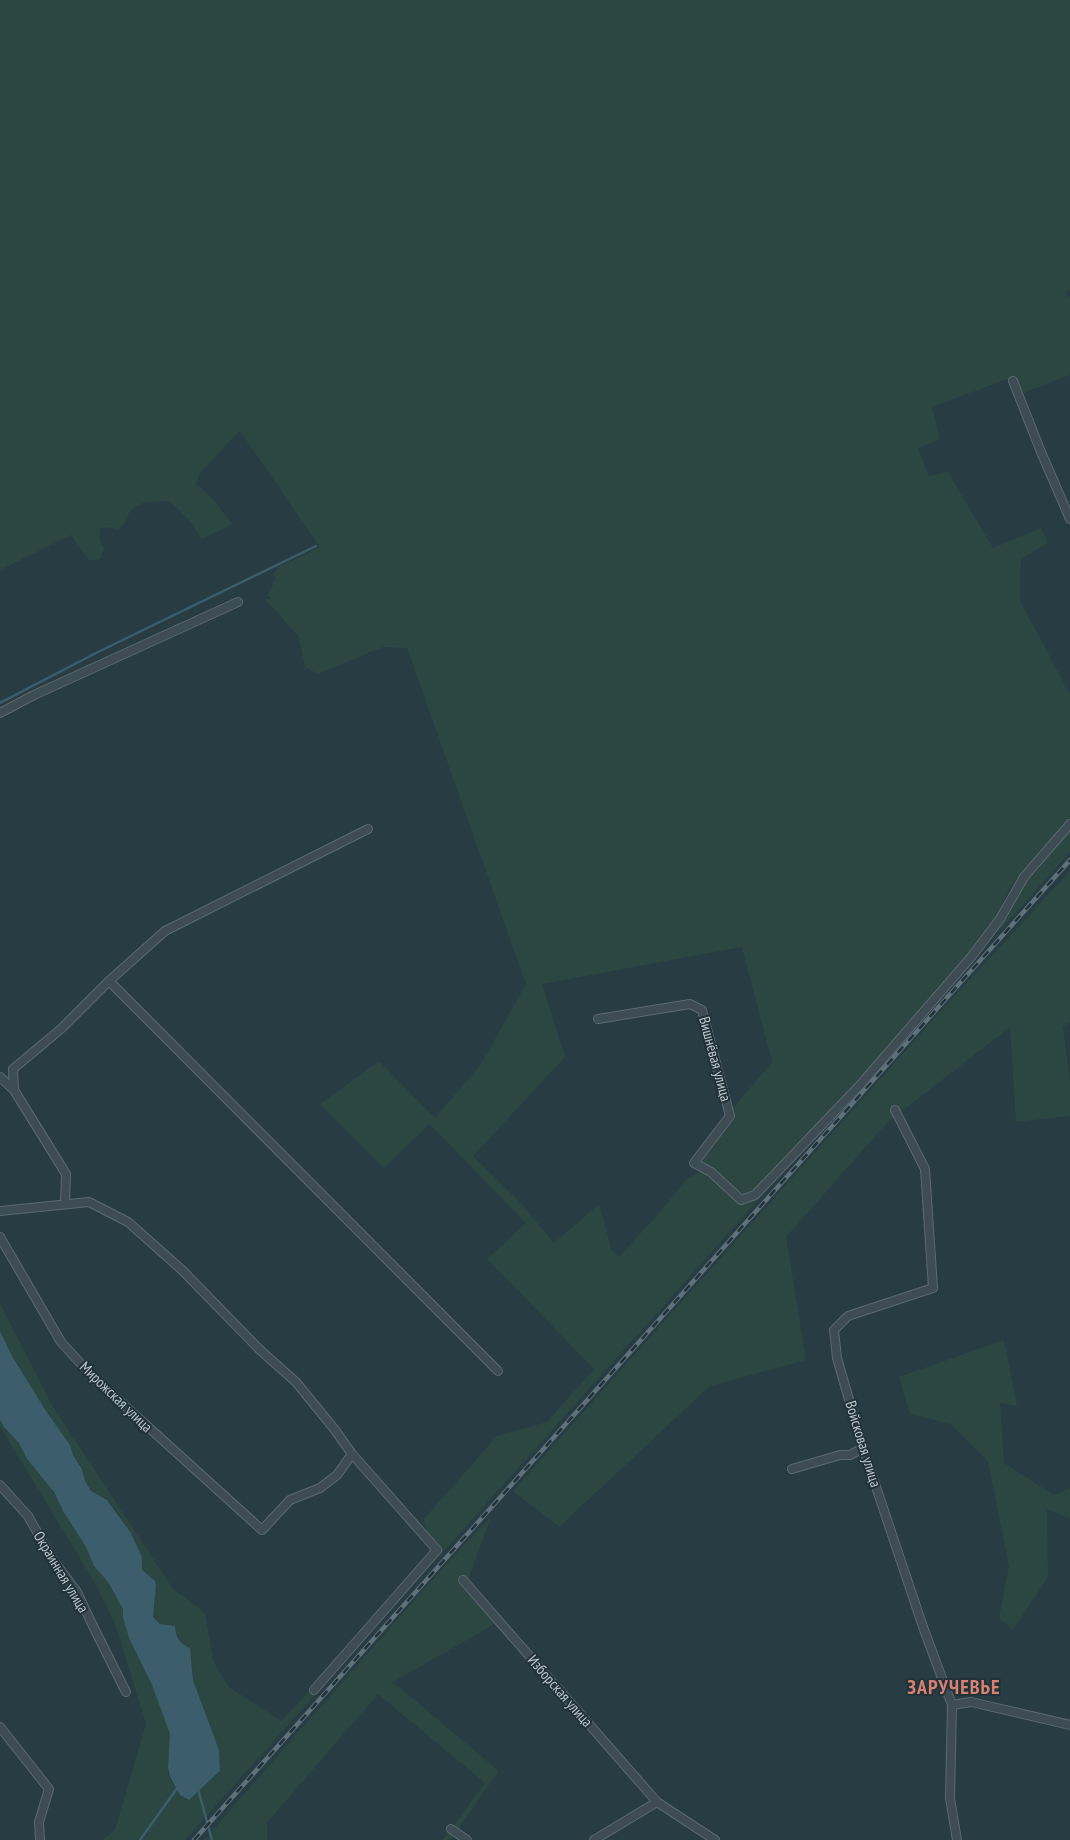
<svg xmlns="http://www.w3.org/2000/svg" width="1070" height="1840" font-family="'PT Sans Narrow',sans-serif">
<rect width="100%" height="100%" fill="#283c44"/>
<path fill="#2c4741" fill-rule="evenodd" d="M0,0H1070V290L1067,291L1066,297L1070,296V375L1023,393L1007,379L932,407L940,439L918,449L929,476L948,472L993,548L1041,528L1048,543L1021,559L1020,601L1070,694V818L1010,887L996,917L987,930L995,937L1026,878L1070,828V852L185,1840H102L115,1830L146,1724L115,1623L96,1585L0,1426V1420L4,1427L19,1443L27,1459L54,1492L63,1511L86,1547L94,1566L108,1582L123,1609V1617C139,1654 160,1693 169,1731C173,1746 165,1762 169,1777C173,1787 181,1793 189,1800L220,1772L219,1750L193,1680L192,1659L176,1638L175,1626L160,1624L153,1617L156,1586L142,1570V1557L135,1540L116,1510L107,1500L91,1491L85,1481L82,1468L73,1455L70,1445L46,1411L12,1356L0,1331V1304L53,1407L173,1589L205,1613L213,1661L229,1687L281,1721L312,1688L430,1553L424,1519L497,1436L547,1422L594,1369L487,1259L526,1223L429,1124L384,1168L320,1104L379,1061L435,1118L481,1064L526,984L407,648L383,647L318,674L305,667L299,637L265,599H271L268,595L276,578L273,575L279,567L320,547L240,431L199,474L196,484L212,498L232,524L202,539L190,521L175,506L166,501L146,502L136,506L129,512L126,522L118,530L109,527L99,529L100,540L104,549L100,559L89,560L71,535L0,570ZM742,947L772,1062L733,1108L734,1120L701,1161L741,1196L737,1201L703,1171L688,1178L657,1215L619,1257L612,1251L599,1204L554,1243L520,1202L473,1156L565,1057L542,984Z
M1070,871V1022L1063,1027L1070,1082V1116L1016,1122L1010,1027L887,1123L786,1237L806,1360L710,1386L559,1527L513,1491L940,1012Z
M1004,1340L1017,1406L1000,1403L1004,1463L1054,1495L1070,1488V1519L1047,1509L1048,1577L1013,1630L999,1618L1009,1566L988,1461L951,1424L910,1414L899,1377Z
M491,1517L465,1588L495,1624L393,1682L499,1771L450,1840H443L485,1783L378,1694L267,1823V1840H204L439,1572Z"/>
<path fill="#3c5d6b" d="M0,1331L12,1356L46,1411L70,1445L73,1455L82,1469L85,1481L91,1491L107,1500L131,1533L142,1557V1570L155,1581L156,1586L153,1617L160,1624L175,1626C176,1639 179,1643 190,1648L193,1680L219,1750L220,1771L189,1800L180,1795L170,1777L168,1767L170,1734L152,1685L129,1638L123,1617V1609L108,1582L94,1566L86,1547L63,1511L54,1492L27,1459L19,1443L4,1427L0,1420Z"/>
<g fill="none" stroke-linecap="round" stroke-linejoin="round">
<path stroke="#3c5d6b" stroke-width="2.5" d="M0,703L96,653L316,546
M198,1789L212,1840
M140,1840L178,1787"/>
<defs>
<path id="minor" d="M1013,381L1041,452L1070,519
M0,713L34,695L238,602
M109,981L498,1371
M598,1019L690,1004L702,1010L730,1116L694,1163L711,1172L741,1200L755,1195L861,1084L972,956L1000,919L1024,877L1070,824
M0,1077L14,1090L66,1174L65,1203
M14,1090L13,1069L62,1028L109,981L165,931L368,829
M895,1110L925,1169L933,1288L848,1316L834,1330L837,1358L863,1448L923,1627L952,1705L950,1798L957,1840
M0,1211L89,1202L128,1222L182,1270L260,1350L296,1382L335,1430L352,1454L437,1550L314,1690
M0,1237L61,1342L93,1377L262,1530L290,1500L320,1488L337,1475L352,1454
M792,1469L840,1455H850L863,1448
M0,1485L28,1516L53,1560L77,1592L92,1624L126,1692
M463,1580L657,1802L715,1840
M952,1705L971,1702L1070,1725
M0,1727L49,1789L39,1822L40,1840
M451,1829L467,1840
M594,1840L657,1802"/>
</defs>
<use href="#minor" stroke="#5b6a71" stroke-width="10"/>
<use href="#minor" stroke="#3d4d53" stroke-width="8"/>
<defs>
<path id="rail" d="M194,1840L1070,860"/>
</defs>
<use href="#rail" stroke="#5f727a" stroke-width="4.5"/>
<use href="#rail" stroke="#213239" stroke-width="2.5" stroke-dasharray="8" stroke-linecap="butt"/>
</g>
<g text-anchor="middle" stroke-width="4" stroke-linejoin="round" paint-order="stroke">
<g font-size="15" fill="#bac7cd" stroke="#213239">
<text transform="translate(715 1059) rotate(75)" y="5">Вишнёвая улица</text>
<text transform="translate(116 1397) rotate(44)" y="5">Мирожская улица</text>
<text transform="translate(863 1444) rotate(73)" y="5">Войсковая улица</text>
<text transform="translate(61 1572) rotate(59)" y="5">Окраинная улица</text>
<text transform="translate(560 1691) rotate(49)" y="5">Изборская улица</text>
</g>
<g font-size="20" font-weight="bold" letter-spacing="1" fill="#d78174" stroke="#213239">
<text x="954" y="1694">ЗАРУЧЕВЬЕ</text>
</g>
</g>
</svg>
